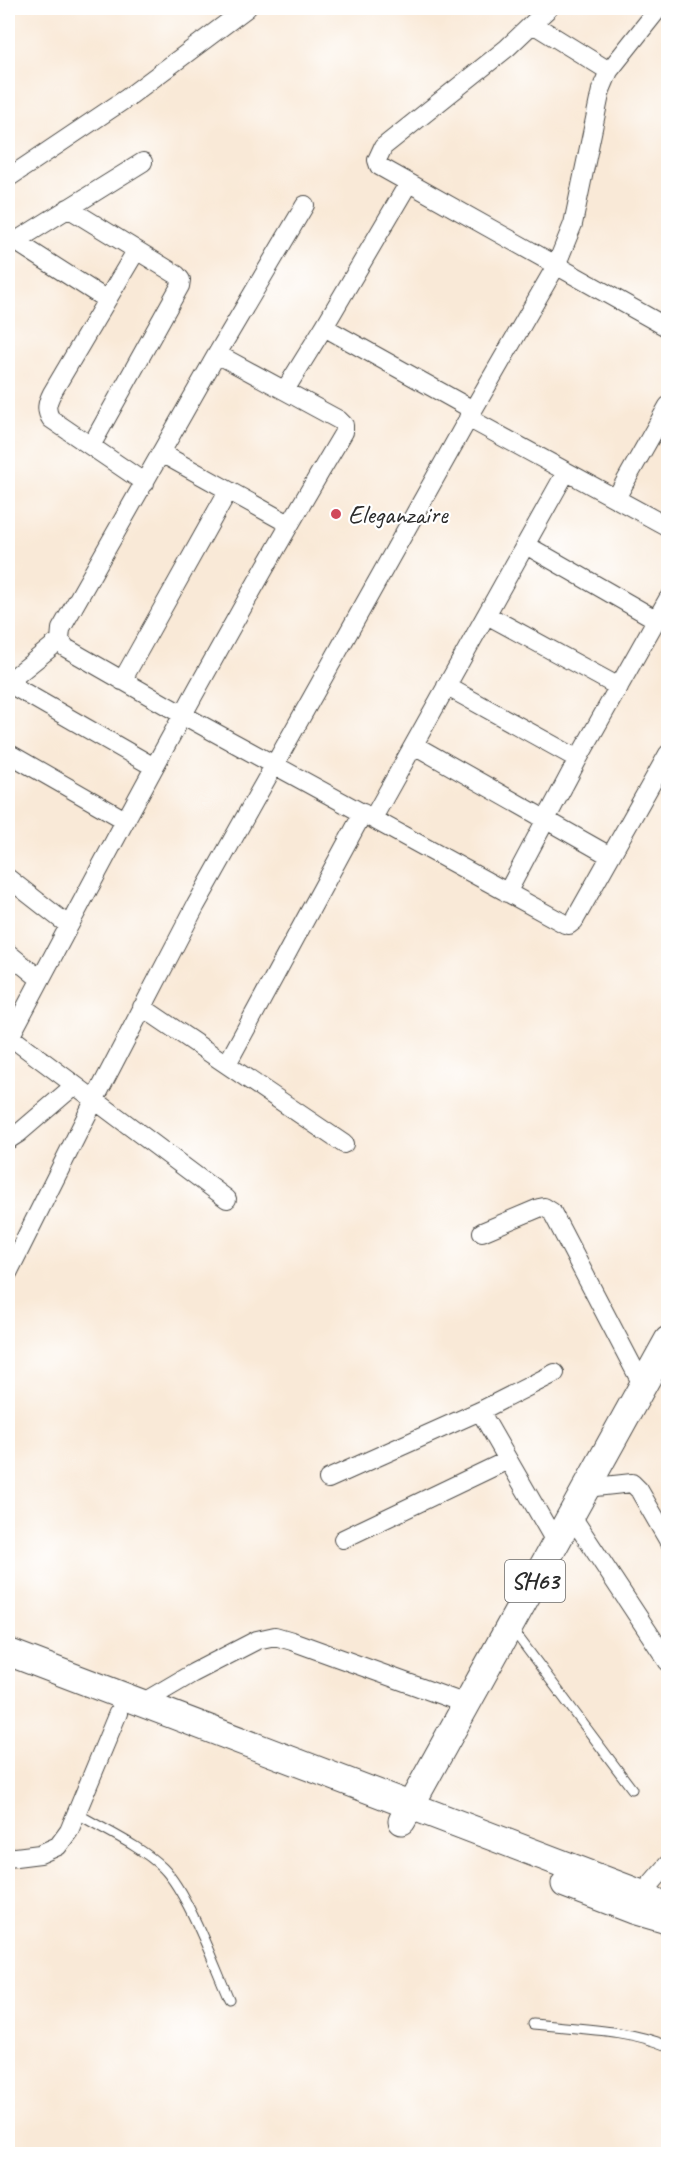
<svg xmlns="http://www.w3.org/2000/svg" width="676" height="2162" font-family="Caveat,sans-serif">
<rect width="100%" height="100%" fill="#fff"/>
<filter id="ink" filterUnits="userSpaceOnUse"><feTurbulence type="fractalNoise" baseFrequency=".0167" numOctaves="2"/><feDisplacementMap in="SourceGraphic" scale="12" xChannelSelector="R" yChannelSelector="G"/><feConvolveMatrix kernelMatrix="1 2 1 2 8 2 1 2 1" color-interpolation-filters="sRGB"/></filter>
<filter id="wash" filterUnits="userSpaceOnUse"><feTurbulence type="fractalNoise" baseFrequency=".008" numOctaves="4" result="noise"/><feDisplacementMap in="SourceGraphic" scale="24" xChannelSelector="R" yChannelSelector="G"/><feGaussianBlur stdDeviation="1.35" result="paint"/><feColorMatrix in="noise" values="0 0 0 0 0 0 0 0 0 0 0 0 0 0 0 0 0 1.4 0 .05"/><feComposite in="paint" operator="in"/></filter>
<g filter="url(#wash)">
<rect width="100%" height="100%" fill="#f9e9d7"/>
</g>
<g filter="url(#ink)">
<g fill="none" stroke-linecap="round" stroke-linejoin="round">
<defs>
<path id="lane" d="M513,1630L632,1789
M78,1814C106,1831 139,1845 163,1868C188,1893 214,1965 229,1999
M533,2024C578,2029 627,2029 668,2046"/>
<path id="street" d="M549,8L507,48L383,147L377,160L379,166L668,328
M533,24L609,71
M8,178L127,98L247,8
M305,205L217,354L61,629L60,640L66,648L183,715L565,924L569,925L574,921L668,754
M68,208L177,275L181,280L180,286L91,446
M15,241L107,300
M8,246L143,162
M136,251L52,393C47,403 45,410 51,419L145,483
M324,327L473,410
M285,390L324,327L408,184
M468,418L668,527
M161,453L289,524
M616,498L668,406
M526,545L657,620
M487,615L619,687
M122,681L228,491
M8,682L60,640
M8,683L154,767
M446,686L578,759
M414,745L610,856
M8,753L125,820
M373,818L566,472
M8,878L68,925
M507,893L578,759L668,599
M8,953L40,979
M142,1007L344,1144
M8,1035L227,1199
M10,1037C118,833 226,630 344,432V425L339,420L217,354
M227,1064L363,813
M8,1140L19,1133L75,1085
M482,1232L539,1208L544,1207L552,1212L643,1386
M8,1273L95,1099L196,905L473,410L556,266L573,224L601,90L609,71L659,8
M480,1411L556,1543
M328,1479L480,1411L555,1373
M586,1488L632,1483L639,1490L668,1540
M571,1515L668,1662
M343,1539L508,1460
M142,1703L193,1673L257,1640L275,1636L292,1641L466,1704
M8,1858L40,1854L58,1846L69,1831L118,1713
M642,1894L668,1864"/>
<path id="primary" d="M8,1652L642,1894L668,1908
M402,1821L668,1340
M565,1884L633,1910L667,1920"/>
</defs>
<use href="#lane" stroke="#4a4845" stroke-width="11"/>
<use href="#street" stroke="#4a4845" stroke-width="20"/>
<use href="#primary" stroke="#4a4845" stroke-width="29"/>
<use href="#lane" stroke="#fff" stroke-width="9"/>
<use href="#street" stroke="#fff" stroke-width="18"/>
<use href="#primary" stroke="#fff" stroke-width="27"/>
</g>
</g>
<circle fill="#d1495b" stroke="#fff" stroke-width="2" cx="336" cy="514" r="6"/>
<g text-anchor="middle" stroke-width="4.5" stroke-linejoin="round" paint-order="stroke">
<rect fill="#fff" stroke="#6b6b6b" stroke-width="1.5" x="505" y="1560" width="60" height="42" rx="4.5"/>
<g font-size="24" font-weight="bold" fill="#2b2b2b">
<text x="535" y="1589">SH63</text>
</g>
<g font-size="26" fill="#2b2b2b" stroke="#fff" text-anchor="start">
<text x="348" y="523">Eleganzaire</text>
</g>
</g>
<rect width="676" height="2162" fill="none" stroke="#fff" stroke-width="30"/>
</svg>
